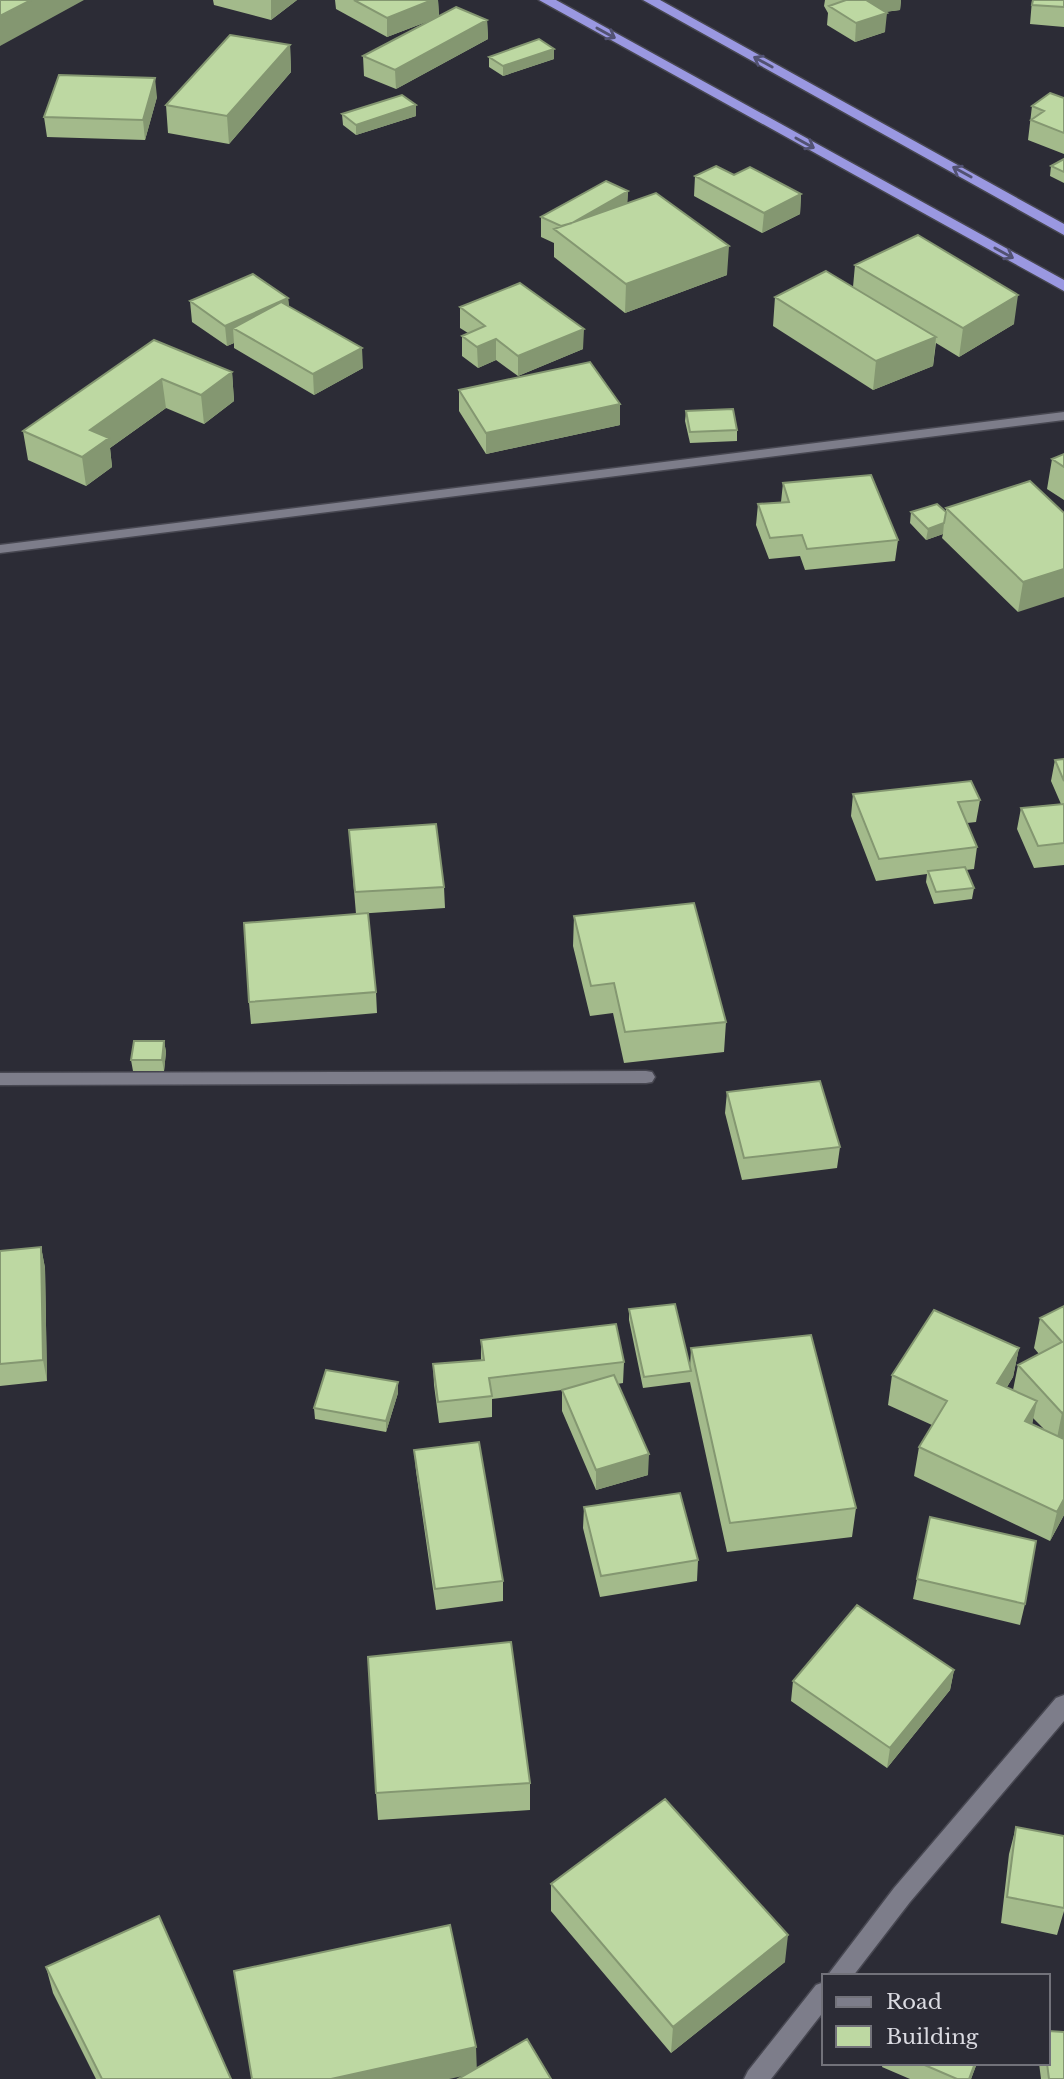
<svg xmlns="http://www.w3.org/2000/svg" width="1064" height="2079" font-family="'Libre Baskerville',serif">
<rect width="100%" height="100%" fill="#2c2c36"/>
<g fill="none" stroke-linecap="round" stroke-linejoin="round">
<defs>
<path id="street" d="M646,1071L652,1072L655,1077L652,1082L646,1083L0,1085V1073Z
M1064,1695V1721L910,1902L853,1976H827L894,1888L1056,1698Z
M824,1982V2011L771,2079H744L748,2071L816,1985Z"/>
<path id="secondary" d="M1064,412V420L0,553V545Z"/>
<path id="highway" d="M539,0H556L1064,280V291Z
M643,0H660L1064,224V235Z"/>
</defs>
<use href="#street" stroke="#474751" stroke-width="3"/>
<use href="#secondary" stroke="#474751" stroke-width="3"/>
<use href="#highway" stroke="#474751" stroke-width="3"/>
<use href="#street" fill="#7d7d8a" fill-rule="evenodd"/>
<use href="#secondary" fill="#7d7d8a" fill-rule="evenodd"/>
<use href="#highway" fill="#9a98e1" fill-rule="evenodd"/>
</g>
<path fill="#a3ba8b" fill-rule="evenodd" d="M213,0H297L271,20L214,5Z
M335,0H438L439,16L487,20L488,39L396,89L364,76L363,56L434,19L387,37L336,9Z
M825,0H901L900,10L885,12V32L855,42L827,25L828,13L824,6Z
M1032,0H1064V27L1030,24Z
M290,45L291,72L229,144L168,133L166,105Z
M489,57L554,59L503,76L489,67Z
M157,97L145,140L47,137L44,117Z
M1064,98V154L1028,140L1032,106Z
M342,114L416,116L356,135L343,125Z
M1064,159V183L1050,176L1051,166Z
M734,175L801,194L800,214L762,233L694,196L695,176Z
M628,191L627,203L727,275L625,313L554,257V243L541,237V217Z
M855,265L1014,324L959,357L936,343L933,366L873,390L773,326L775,297L853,287Z
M288,298L289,307L363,368L314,395L234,348V343L227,346L192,322L190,301Z
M460,307L583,349L518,376L496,360L478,368L462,356V336L468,333L460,328Z
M154,340L232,372L234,401L204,424L166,408L110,448L112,467L86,486L28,460L23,431Z
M459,390L620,425L486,454L459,411Z
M686,411L737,430V441L690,443L685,421Z
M1064,454V500L1047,489L1052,459Z
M783,483L898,540L895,561L805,570L800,556L769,559L756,525L758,504L781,502Z
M946,508L1064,513L1018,612L942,538L943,534L926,540L910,523L911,512H946Z
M1064,759V865L1034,868L1017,829L1021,808L1061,804L1051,781L1055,760Z
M853,794L980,800L976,822L967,823L977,847L974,869L966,870L974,888L972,899L934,904L926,882L927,874L876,881L851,816Z
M349,830L444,887L445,908L356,914Z
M574,916L726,1022L724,1052L624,1063L613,1013L590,1016L573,946Z
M376,992L377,1013L251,1024L249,1002Z
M164,1041L166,1052L164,1071H133L131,1060Z
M727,1092L840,1147L837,1168L742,1180L725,1113Z
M41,1247L45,1268L47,1381L0,1386V1251Z
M1064,1306L1063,1438L1064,1515L1050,1541L914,1476L919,1447L932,1425L888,1405L892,1375L1019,1348L1013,1377L1007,1387L1013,1390L1018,1365L1039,1354L1034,1348L1040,1318ZM1033,1418L1044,1429L1032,1424Z
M629,1309L690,1367L691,1348L856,1508L852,1537L727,1552L690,1382L643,1388L629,1320Z
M481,1340L624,1362L623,1383L617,1384L648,1475L596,1490L562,1411V1390L492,1399V1417L439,1423L434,1385L433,1364L481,1360Z
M398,1382V1393L386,1432L315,1419L314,1408Z
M414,1450L503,1581V1601L436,1610L416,1471Z
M584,1507L698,1560L697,1581L600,1597L583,1528Z
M917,1579L1025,1604L1020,1625L913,1599Z
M954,1670L950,1690L887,1768L791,1701L793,1681Z
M530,1783V1810L378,1820L376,1793Z
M1016,1827L1064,1836V1912V1911L1057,1935L1001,1923L1009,1854Z
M551,1884L785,1962L671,2053L551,1911Z
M46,1967L231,2079H96L53,1993Z
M883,2063H977L971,2079H910L882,2067Z
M1039,2063H1048L1064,2079H1041Z"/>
<path fill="#849771" d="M31,0H84L0,46V16Z
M271,0H297L271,20Z
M432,0H438L439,17L387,37V18Z
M859,0H901L900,10L858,15Z
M887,13L885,32L855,42L856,23Z
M487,20L488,39L396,89L395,70Z
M290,45L291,72L229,144L227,116Z
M554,49V59L503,76V66Z
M155,78L157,97L145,140L143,120Z
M416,105V116L356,135V125Z
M628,191L627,211L563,228Z
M801,194L800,214L762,233L764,213Z
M729,246L727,275L625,313L626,284Z
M1018,295L1014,324L959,357L963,328Z
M288,298L290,318L233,328L234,343L227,346L225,326Z
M584,329L583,349L518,376V356Z
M936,337L933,366L873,390L876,361Z
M496,339V360L478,368L477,347Z
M362,348L363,368L314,395L313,374Z
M232,372L234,401L204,424L201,395Z
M162,379L166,408L110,448L112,467L86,486L82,457L90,430Z
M620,404V425L486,454V433Z
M944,523L943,534L926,540L928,529Z
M1064,569V597L1018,612L1023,582Z
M164,1041L166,1052L164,1071L162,1060Z
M41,1247L45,1268L47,1381L43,1360Z
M1019,1348L1013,1377L991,1412L997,1383Z
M398,1382V1393L386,1432V1421Z
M1037,1401L1031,1430L1025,1421Z
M1064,1412V1438L1056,1443L1062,1413Z
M649,1454L648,1475L596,1490V1470Z
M1064,1499V1515L1050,1541L1057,1512Z
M954,1670L950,1690L887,1768L890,1748Z
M788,1935L785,1962L671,2053L673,2027Z
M476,2047L477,2073L449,2079H331Z
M975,2063H977L971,2079H969Z"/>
<path fill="#bdd8a2" stroke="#849771" stroke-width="2" d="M0,0H31L0,16Z
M354,0H432L387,18Z
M846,0H866L887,13L856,23L829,6Z
M1033,0H1064V7L1032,5Z
M456,7L487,20L395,70L363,56Z
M230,35L290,45L227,116L166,105Z
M539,39L554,49L503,66L489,57Z
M59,75L155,78L143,120L44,117Z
M1050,93L1064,98V133L1031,120L1044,111L1032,106Z
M402,95L416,105L356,125L342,114Z
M1064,159V172L1051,166Z
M716,166L734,175L750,167L801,194L764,213L695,176Z
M606,181L628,191L572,223L561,226L541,217Z
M656,193L729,246L626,284L554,229Z
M918,235L1018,295L963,328L855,265Z
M826,271L936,337L876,361L775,297Z
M253,274L288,298L225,326L190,301Z
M520,283L584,329L518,356L496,339L477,347L462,336L485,326L460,307Z
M281,302L362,348L313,374L233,328Z
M154,340L232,372L201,395L162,379L90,430L109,438L82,457L23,431Z
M590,362L620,404L486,433L459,390Z
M733,409L737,430L690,432L686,411Z
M1064,454V467L1052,459Z
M871,475L898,540L807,549L802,535L770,538L758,504L789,502L783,483Z
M1030,481L1064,513V569L1023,582L946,508Z
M937,504L946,512L944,523L928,529L911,512Z
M1064,759V781L1055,760Z
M971,781L980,800L958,802L977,847L879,859L853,794Z
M1064,804V843L1038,846L1021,808Z
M436,824L444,887L355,892L349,830Z
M965,867L974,888L936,892L928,871Z
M694,903L726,1022L625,1032L614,983L591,986L574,916Z
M368,913L376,992L249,1002L244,923Z
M134,1041H164L162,1060H131Z
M820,1081L840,1147L744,1158L727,1092Z
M41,1247L43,1360L0,1364V1251Z
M675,1304L691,1371L644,1377L629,1309Z
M1064,1306V1412L1062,1413L1018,1365L1062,1342L1040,1318Z
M934,1310L1019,1348L997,1383L1037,1401L1025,1421L1064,1439V1499L1057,1512L919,1447L947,1401L892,1375Z
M616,1324L624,1362L489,1378L492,1396L438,1402L433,1364L484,1360L481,1340Z
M811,1335L856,1508L730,1523L691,1348Z
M326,1370L398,1382L386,1421L314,1408Z
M614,1375L649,1454L596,1470L562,1390Z
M479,1442L503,1581L435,1589L414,1450Z
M680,1493L698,1560L601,1576L584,1507Z
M930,1517L1036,1541L1025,1604L917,1579Z
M857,1605L954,1670L890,1748L793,1681Z
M511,1642L530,1783L376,1793L368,1657Z
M665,1799L788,1935L673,2027L551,1884Z
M1016,1827L1064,1836V1908L1007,1897Z
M159,1916L231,2079H102L46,1967Z
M450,1925L476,2047L331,2079H252L234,1971Z
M1048,2031L1064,2032V2079H1049L1047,2063H1048Z
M527,2039L551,2079H458Z
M920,2063H975L969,2079H957Z"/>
<defs><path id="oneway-shaft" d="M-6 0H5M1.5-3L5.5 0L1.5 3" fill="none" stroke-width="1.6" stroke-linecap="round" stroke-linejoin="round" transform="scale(1.75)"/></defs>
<g stroke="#525272">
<use href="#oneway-shaft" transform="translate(606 33) rotate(29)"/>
<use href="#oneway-shaft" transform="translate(763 62) rotate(-151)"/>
<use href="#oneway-shaft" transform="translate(805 143) rotate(29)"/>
<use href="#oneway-shaft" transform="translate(962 172) rotate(-151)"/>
<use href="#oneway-shaft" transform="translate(1004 253) rotate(29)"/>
</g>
<rect x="822" y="1974" width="228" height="91" fill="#2c2c36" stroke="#72727a" stroke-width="2"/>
<rect x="836" y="1997" width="35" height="10" fill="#7d7d8a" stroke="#72727a" stroke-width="2"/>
<text x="886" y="2009" font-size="21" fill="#dadae1">Road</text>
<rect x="836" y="2026" width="35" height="21" fill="#bdd8a2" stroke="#72727a" stroke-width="2"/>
<text x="886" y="2044" font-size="21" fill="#dadae1">Building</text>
</svg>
